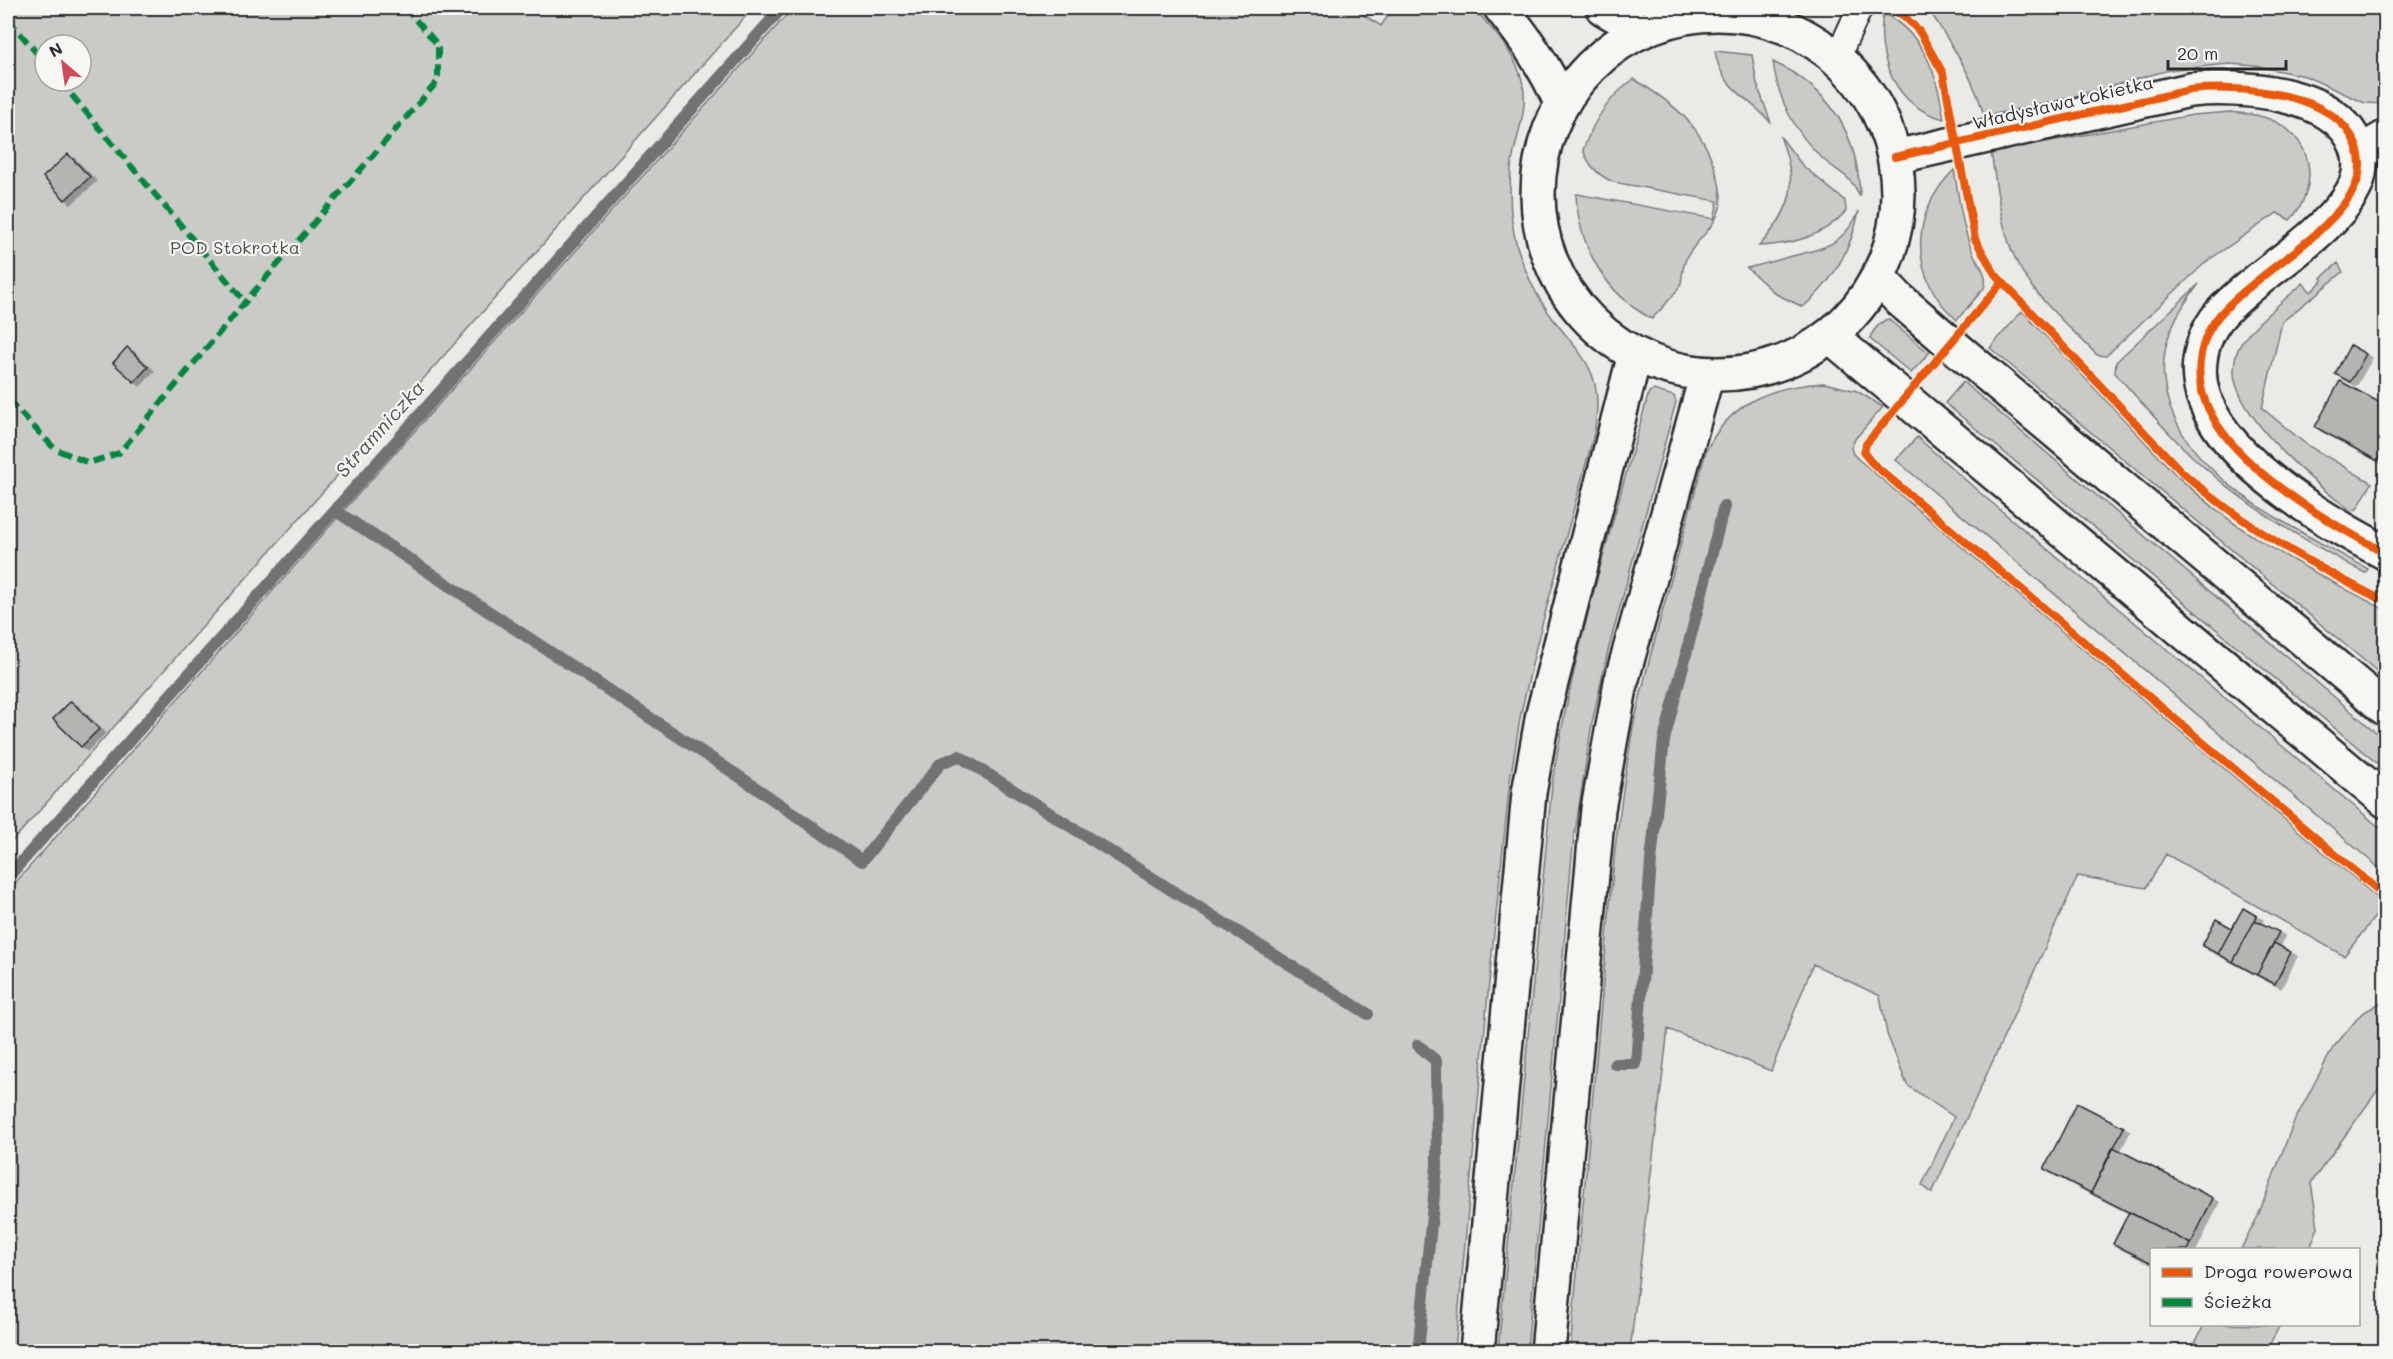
<svg xmlns="http://www.w3.org/2000/svg" width="2393" height="1359" font-family="Mali,sans-serif">
<defs>
<filter id="shadow"><feDropShadow dx="6" dy="4" stdDeviation="0" flood-color="#0004"/></filter>
</defs>
<rect width="100%" height="100%" fill="#eaeae6"/>
<filter id="ink" filterUnits="userSpaceOnUse"><feTurbulence type="fractalNoise" baseFrequency=".0167" numOctaves="2"/><feDisplacementMap in="SourceGraphic" scale="12" xChannelSelector="R" yChannelSelector="G"/><feConvolveMatrix kernelMatrix="1 2 1 2 8 2 1 2 1" color-interpolation-filters="sRGB"/></filter>
<g filter="url(#ink)">
<path fill="#cacac7" stroke="#7a7a79" stroke-width="1.5" fill-rule="evenodd" d="M8,8H753L8,846ZM45,45H81V81H45Z
M793,8H1358L1356,10L1381,26L1393,8H1474C1490,27 1510,47 1519,71C1533,106 1515,134 1511,169C1509,194 1510,221 1517,246C1524,269 1534,292 1548,312C1582,359 1606,369 1594,434L1537,643L1521,713L1510,780L1490,972L1455,1351H8V891L361,491Z
M1928,8H2385V104L2365,103L2305,76L2256,66L2229,64L2169,70L2054,102L1984,116C1974,76 1949,42 1928,8Z
M1883,13C1926,36 1937,74 1944,119C1896,107 1876,60 1883,13Z
M1715,51L1752,55L1757,84L1771,123C1749,97 1720,88 1715,51Z
M1773,62C1831,89 1858,134 1860,197C1852,176 1839,173 1823,159C1794,132 1778,100 1773,62Z
M1634,79C1674,104 1702,125 1716,172C1719,183 1723,197 1720,208C1714,229 1697,239 1687,257C1682,267 1683,273 1681,283C1678,292 1659,311 1652,319C1606,294 1579,248 1576,195L1577,194L1714,219L1718,201L1613,182C1598,175 1589,166 1583,150C1593,122 1609,96 1634,79Z
M2230,112C2245,114 2262,114 2276,122C2315,142 2319,189 2290,220L2277,213L2206,262L2106,356L2097,355C2069,326 2033,297 2016,260C2000,227 1997,187 1991,152L2193,115Z
M1780,136L1802,165L1845,201L1846,211C1824,237 1792,244 1759,246C1794,207 1799,185 1780,136Z
M1954,170C1959,198 1962,228 1973,253C1979,265 1989,275 1984,288L1957,320C1909,278 1909,214 1954,170Z
M1859,211C1851,250 1834,281 1803,307L1776,294L1747,268C1761,265 1775,261 1788,257C1822,249 1843,246 1859,211Z
M2338,263L2343,272L2282,322L2262,408L2307,445L2372,483L2357,509L2352,511C2316,486 2248,426 2236,384C2232,372 2234,355 2241,344C2253,324 2285,300 2303,283L2311,292L2323,280L2321,278Z
M2199,284C2176,312 2160,343 2164,380C2173,475 2294,527 2368,569L2365,573C2308,542 2252,511 2204,467C2172,439 2144,405 2115,373L2116,362Z
M2022,311L2177,476C2201,497 2226,519 2253,536C2295,564 2341,586 2385,610V678L1990,348Z
M1888,319L1929,353L1911,373L1870,339C1871,332 1881,321 1888,319Z
M1963,382L2385,740V770L1945,403Z
M1824,383L1857,391L1883,407L1855,439L1851,448L1853,454L1858,459L2385,904L2344,956L2166,854L2146,888L2078,876L1932,1193L1922,1185L1954,1117L1907,1085L1887,1034L1880,996L1813,964L1771,1071L1668,1029L1630,1351H1570L1615,848L1624,783L1633,727L1649,661L1706,451C1730,402 1771,386 1824,383Z
M1653,390L1674,396L1676,402L1608,651L1592,723L1573,845L1527,1351H1498L1552,784C1573,651 1613,522 1649,392Z
M1917,437L1979,492L2385,832V873L1896,460Z
M2385,1000V1080L2311,1183L2318,1227L2310,1249H2241L2258,1216L2293,1124L2333,1048L2361,1014Z
M2204,1325V1324L2280,1325L2266,1351H2191Z"/>
<g fill="none" stroke-linecap="round" stroke-linejoin="round">
<path stroke="#727270" stroke-width="12" d="M336,511L746,781L862,861L941,763L959,756L1368,1014
M8,877L782,8
M1418,1045L1436,1061L1437,1166L1418,1352
M1615,1064H1636L1651,861L1664,740L1724,506"/>
</g>
<path fill="#b4b4b1" stroke="#2b2b2b" stroke-width="1.5" filter="url(#shadow)" d="M68,154L90,177L65,200L43,177Z
M2350,345L2366,354L2350,382L2335,374Z
M127,347L148,367L134,382L113,363Z
M2340,381L2386,406V447L2378,461L2315,427Z
M71,701L99,729L81,747L53,719Z
M2243,908L2257,916L2233,962L2218,954Z
M2216,919L2232,928L2218,954L2202,946Z
M2255,920L2279,932L2257,975L2233,962Z
M2274,943L2291,952L2275,984L2257,975Z
M2077,1103L2124,1127L2091,1193L2044,1169Z
M2113,1147L2213,1198L2191,1244L2091,1193Z
M2129,1212L2191,1244L2188,1250H2152V1263L2113,1244Z"/>
<g fill="none" stroke-linecap="round" stroke-linejoin="round">
<defs>
<path id="lane" d="M1766,20L1773,8
M1837,58L1860,8"/>
<path id="street" d="M2359,153L2386,137
M1895,157L2190,90C2239,85 2335,91 2356,145C2364,165 2359,184 2347,200C2314,245 2263,270 2225,309C2211,323 2202,342 2200,361C2189,444 2323,520 2386,553"/>
<path id="secondary" d="M1501,8C1525,38 1546,67 1561,103
M1603,8L1641,30"/>
<path id="primary" d="M1538 194a180 180 0 1 1 360 0a180 180 0 1 1-360 0Z
M1878,277L1899,299L1950,343L2386,709
M1830,336L2386,801
M1477,1352L1529,793L1543,714L1635,354
M1548,1352L1598,809L1621,682L1707,374"/>
</defs>
<use href="#lane" stroke="#2b2b2b" stroke-width="28"/>
<use href="#street" stroke="#2b2b2b" stroke-width="38"/>
<use href="#secondary" stroke="#2b2b2b" stroke-width="38"/>
<use href="#primary" stroke="#2b2b2b" stroke-width="38"/>
<use href="#lane" stroke="#f6f6f2" stroke-width="24"/>
<use href="#street" stroke="#f6f6f2" stroke-width="33"/>
<use href="#secondary" stroke="#f6f6f2" stroke-width="33"/>
<use href="#primary" stroke="#f6f6f2" stroke-width="33"/>
<path stroke="#00873e" stroke-width="6" stroke-dasharray="12 6" stroke-linecap="butt" d="M730,8L736,14
M8,19L45,63
M60,81L245,302
M8,400L55,449L89,463L119,453L245,302L438,81V45L405,8"/>
<defs>
<path id="cycleway" d="M1888,8L1904,16L1919,31L1943,73L1975,239L1995,274L2182,472C2242,525 2307,562 2378,598L2386,599
M1895,157L2190,90C2239,85 2335,91 2356,145C2364,165 2359,184 2347,200C2314,245 2263,270 2225,309C2211,323 2202,342 2200,361C2189,444 2323,520 2386,553
M2002,282L1866,444L1864,453L1871,462L2386,897"/>
</defs>
<use href="#cycleway" stroke="#f6f6f2" stroke-width="11"/>
<use href="#cycleway" stroke="#e8590c" stroke-width="8"/>
</g>
</g>
<g text-anchor="middle" stroke-width="4.5" stroke-linejoin="round" paint-order="stroke">
<g font-size="18" fill="#2b2b2b" stroke="#f6f6f2">
<text transform="translate(2063 103) rotate(-13)" y="6">Władysława Łokietka</text>
</g>
<g font-size="18" fill="#535352" stroke="#f6f6f2">
<text x="235" y="254">POD Stokrotka</text>
</g>
<g font-size="20" font-style="italic" fill="#545453" stroke="#f6f6f2">
<text transform="translate(380 429) rotate(-48)" y="7">Stramniczka</text>
</g>
</g>
<rect width="2393" height="1359" fill="none" stroke="#f6f6f2" stroke-width="30"/>
<rect x="15" y="15" width="2363" height="1329" fill="none" stroke="#2b2b2b" stroke-width="2" filter="url(#ink)"/>
<rect x="2150" y="1248" width="210" height="78" fill="#f6f6f2" stroke="#a5a5a2" stroke-width="1.5"/>
<rect x="2162" y="1268" width="30" height="9" fill="#e8590c" stroke="#a5a5a2" stroke-width="1.5"/>
<text x="2204" y="1278" font-size="18" fill="#2b2b2b">Droga rowerowa</text>
<rect x="2162" y="1298" width="30" height="9" fill="#00873e" stroke="#a5a5a2" stroke-width="1.5"/>
<text x="2204" y="1308" font-size="18" fill="#2b2b2b">Ścieżka</text>
<g transform="translate(63 63) rotate(331)"><circle r="28" fill="#f6f6f2" stroke="#a5a5a2" stroke-width="1.5"/>
<path d="M0-4.5L10 22L0 15L-10 22Z" fill="#d1495b"/>
<text y="-9" font-size="16" font-weight="bold" text-anchor="middle" fill="#2b2b2b">N</text>
</g>
<path d="M2168 60v9h118v-9" fill="none" stroke="#2b2b2b" stroke-width="3"/>
<text x="2177" y="60" font-size="18" fill="#2b2b2b" stroke="#f6f6f2" stroke-width="4.5" paint-order="stroke">20 m</text>
</svg>
